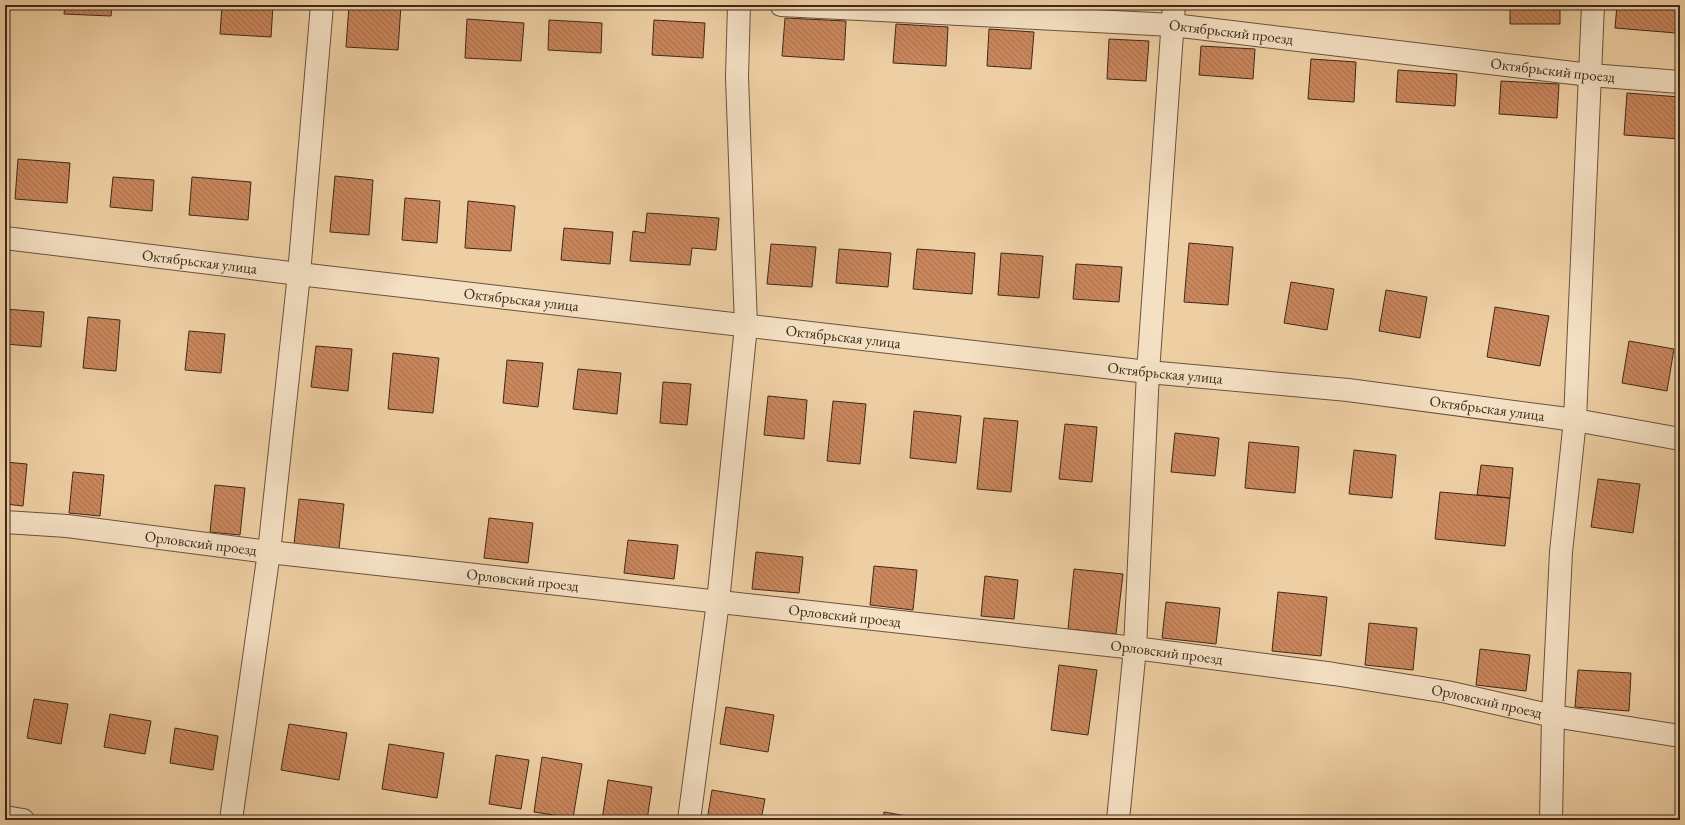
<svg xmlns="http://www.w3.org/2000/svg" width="1685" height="825" font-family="'EB Garamond',serif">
<defs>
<pattern id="building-back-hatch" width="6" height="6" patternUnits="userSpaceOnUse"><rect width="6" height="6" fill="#ca865d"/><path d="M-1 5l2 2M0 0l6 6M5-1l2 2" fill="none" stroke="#a56e4c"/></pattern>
</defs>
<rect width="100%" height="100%" fill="#eecfa3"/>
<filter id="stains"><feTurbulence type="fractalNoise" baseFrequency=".005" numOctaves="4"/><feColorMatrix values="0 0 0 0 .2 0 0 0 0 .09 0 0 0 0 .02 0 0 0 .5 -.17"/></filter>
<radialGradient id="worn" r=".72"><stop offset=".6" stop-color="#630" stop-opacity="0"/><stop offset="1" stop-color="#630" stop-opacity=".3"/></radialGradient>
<path fill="url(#building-back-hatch)" stroke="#3e291b" d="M65,5H112L111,16L64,14Z
M222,5H273L271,37L220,34Z
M349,5H401L398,50L346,47Z
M1510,5H1560V24H1510Z
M1617,5H1678L1676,33L1615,28Z
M785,18L846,21L844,60L782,56Z
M467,19L524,23L521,61L465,58Z
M549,20L602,23L601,53L548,50Z
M654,20L705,23L703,58L652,55Z
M896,24L948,27L946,66L893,63Z
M989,29L1034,32L1031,69L987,66Z
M1109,39L1149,41L1146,81L1107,79Z
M1201,46L1255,49L1253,79L1199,75Z
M1311,59L1356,62L1354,102L1308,99Z
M1398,70L1457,74L1455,106L1396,102Z
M1501,81L1559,84L1557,118L1499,114Z
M1627,93L1680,97V139L1624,135Z
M18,159L70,163L67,203L15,199Z
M335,176L373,180L369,235L330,232Z
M113,177L154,180L152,211L110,207Z
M192,177L251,182L248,220L189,215Z
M405,198L440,201L437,243L402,240Z
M468,201L515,206L511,251L465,248Z
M647,213L719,218L716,250L692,248L690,265L630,261L633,231L645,233Z
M564,228L613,232L610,264L561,260Z
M1189,243L1233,247L1228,305L1184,302Z
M771,244L816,247L812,287L767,284Z
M839,249L891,253L888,287L836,283Z
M917,249L975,253L972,294L913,289Z
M1001,253L1043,256L1039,298L998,295Z
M1076,264L1122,267L1119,302L1073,299Z
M1291,282L1334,289L1327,330L1284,323Z
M1386,290L1427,297L1420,338L1379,331Z
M1495,307L1549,316L1540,366L1487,357Z
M5,309L44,312L41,347L5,344Z
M88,317L120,320L116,371L83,368Z
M189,331L225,334L221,373L185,370Z
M1629,341L1674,349L1667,391L1622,383Z
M316,346L352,349L348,391L311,387Z
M393,353L439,358L433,413L388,409Z
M507,360L543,363L538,407L503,403Z
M578,369L621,373L617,414L573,409Z
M663,382L691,384L687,425L660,423Z
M768,396L807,400L804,439L764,435Z
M833,401L866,404L860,464L827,461Z
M914,411L961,416L956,463L910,458Z
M984,418L1018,421L1011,492L977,489Z
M1065,424L1097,427L1092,482L1059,479Z
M1175,433L1219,438L1215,476L1171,472Z
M1249,442L1299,447L1295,493L1245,488Z
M1354,450L1396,455L1392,498L1349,494Z
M5,462L27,464L23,506L5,504Z
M1481,465L1513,468L1510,498L1477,495Z
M73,472L104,475L100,516L69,513Z
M1598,479L1640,484L1633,533L1591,527Z
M215,485L245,488L240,535L210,532Z
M1440,492L1510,498L1505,546L1435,539Z
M299,499L344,504L339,549L294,544Z
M1680,504V544L1675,543Z
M489,518L533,523L528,563L484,558Z
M628,540L678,545L674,579L624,573Z
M756,552L803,557L799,593L752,589Z
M874,566L917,570L913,610L870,605Z
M1074,569L1123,574L1116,634L1068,629Z
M985,576L1018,580L1014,619L981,616Z
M1278,592L1327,597L1321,656L1272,651Z
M1166,602L1220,608L1216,644L1162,638Z
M1369,623L1417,628L1413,670L1365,665Z
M1480,649L1530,655L1526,691L1476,685Z
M1059,665L1097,670L1088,735L1051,730Z
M1578,670L1631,673L1629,711L1575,707Z
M34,699L68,704L61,744L27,738Z
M726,707L774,715L768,752L720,744Z
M110,714L151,721L145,754L104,747Z
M289,724L347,733L339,780L281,770Z
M175,728L218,736L213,770L170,763Z
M389,744L444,753L437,798L382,789Z
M496,755L529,760L521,809L489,804Z
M542,757L582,764L573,818L534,812Z
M608,780L652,787L647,820H602Z
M712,790L765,799L761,820H707Z
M884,812L925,819V820H883Z
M802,816L825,820H802Z"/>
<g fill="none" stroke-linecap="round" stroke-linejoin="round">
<defs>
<g id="minor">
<path id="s1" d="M781,5L1173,25L1590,75L1680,82"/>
<path id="s2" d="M5,238L299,274L1148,372L1348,390L1575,420L1680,439"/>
<path id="s3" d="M5,522L67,526L269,552L1135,648L1334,674L1447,692L1553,716L1680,736"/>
<path d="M5,817L23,820"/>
<path d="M231,820L269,552L299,274L322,5"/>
<path d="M689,820L718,602L746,326L737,77L739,5"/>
<path d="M1118,820L1135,648L1148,372L1174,5"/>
<path d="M1551,820L1553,716L1561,552L1575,420L1593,5"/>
</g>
</defs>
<use href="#minor" stroke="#6a523d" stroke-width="24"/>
<use href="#minor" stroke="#f4e0c3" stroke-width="22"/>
</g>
<g text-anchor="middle" stroke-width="3" stroke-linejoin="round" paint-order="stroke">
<g font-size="15" fill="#3e291b" stroke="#f4e0c3">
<text dy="5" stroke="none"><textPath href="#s1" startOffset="451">Октябрьский проезд</textPath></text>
<text dy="5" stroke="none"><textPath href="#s1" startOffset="775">Октябрьский проезд</textPath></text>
<text dy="5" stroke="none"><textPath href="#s2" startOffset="196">Октябрьская улица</textPath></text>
<text dy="5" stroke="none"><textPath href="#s2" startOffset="520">Октябрьская улица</textPath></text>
<text dy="5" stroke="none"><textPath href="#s2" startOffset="844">Октябрьская улица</textPath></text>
<text dy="5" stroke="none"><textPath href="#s2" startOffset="1168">Октябрьская улица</textPath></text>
<text dy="5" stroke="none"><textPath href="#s2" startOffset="1492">Октябрьская улица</textPath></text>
<text dy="5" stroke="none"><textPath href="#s3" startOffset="197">Орловский проезд</textPath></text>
<text dy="5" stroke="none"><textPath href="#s3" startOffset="521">Орловский проезд</textPath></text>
<text dy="5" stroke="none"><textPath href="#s3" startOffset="845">Орловский проезд</textPath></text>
<text dy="5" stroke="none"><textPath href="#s3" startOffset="1169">Орловский проезд</textPath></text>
<text dy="5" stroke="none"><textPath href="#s3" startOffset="1493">Орловский проезд</textPath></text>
</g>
</g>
<rect width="1685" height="825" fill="none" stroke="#eecfa3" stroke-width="20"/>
<rect x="6" y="6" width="1673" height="813" fill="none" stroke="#3e291b" stroke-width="2"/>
<rect x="10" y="10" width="1665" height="805" fill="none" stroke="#3e291b"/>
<rect width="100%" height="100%" filter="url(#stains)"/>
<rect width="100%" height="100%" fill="url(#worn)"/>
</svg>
